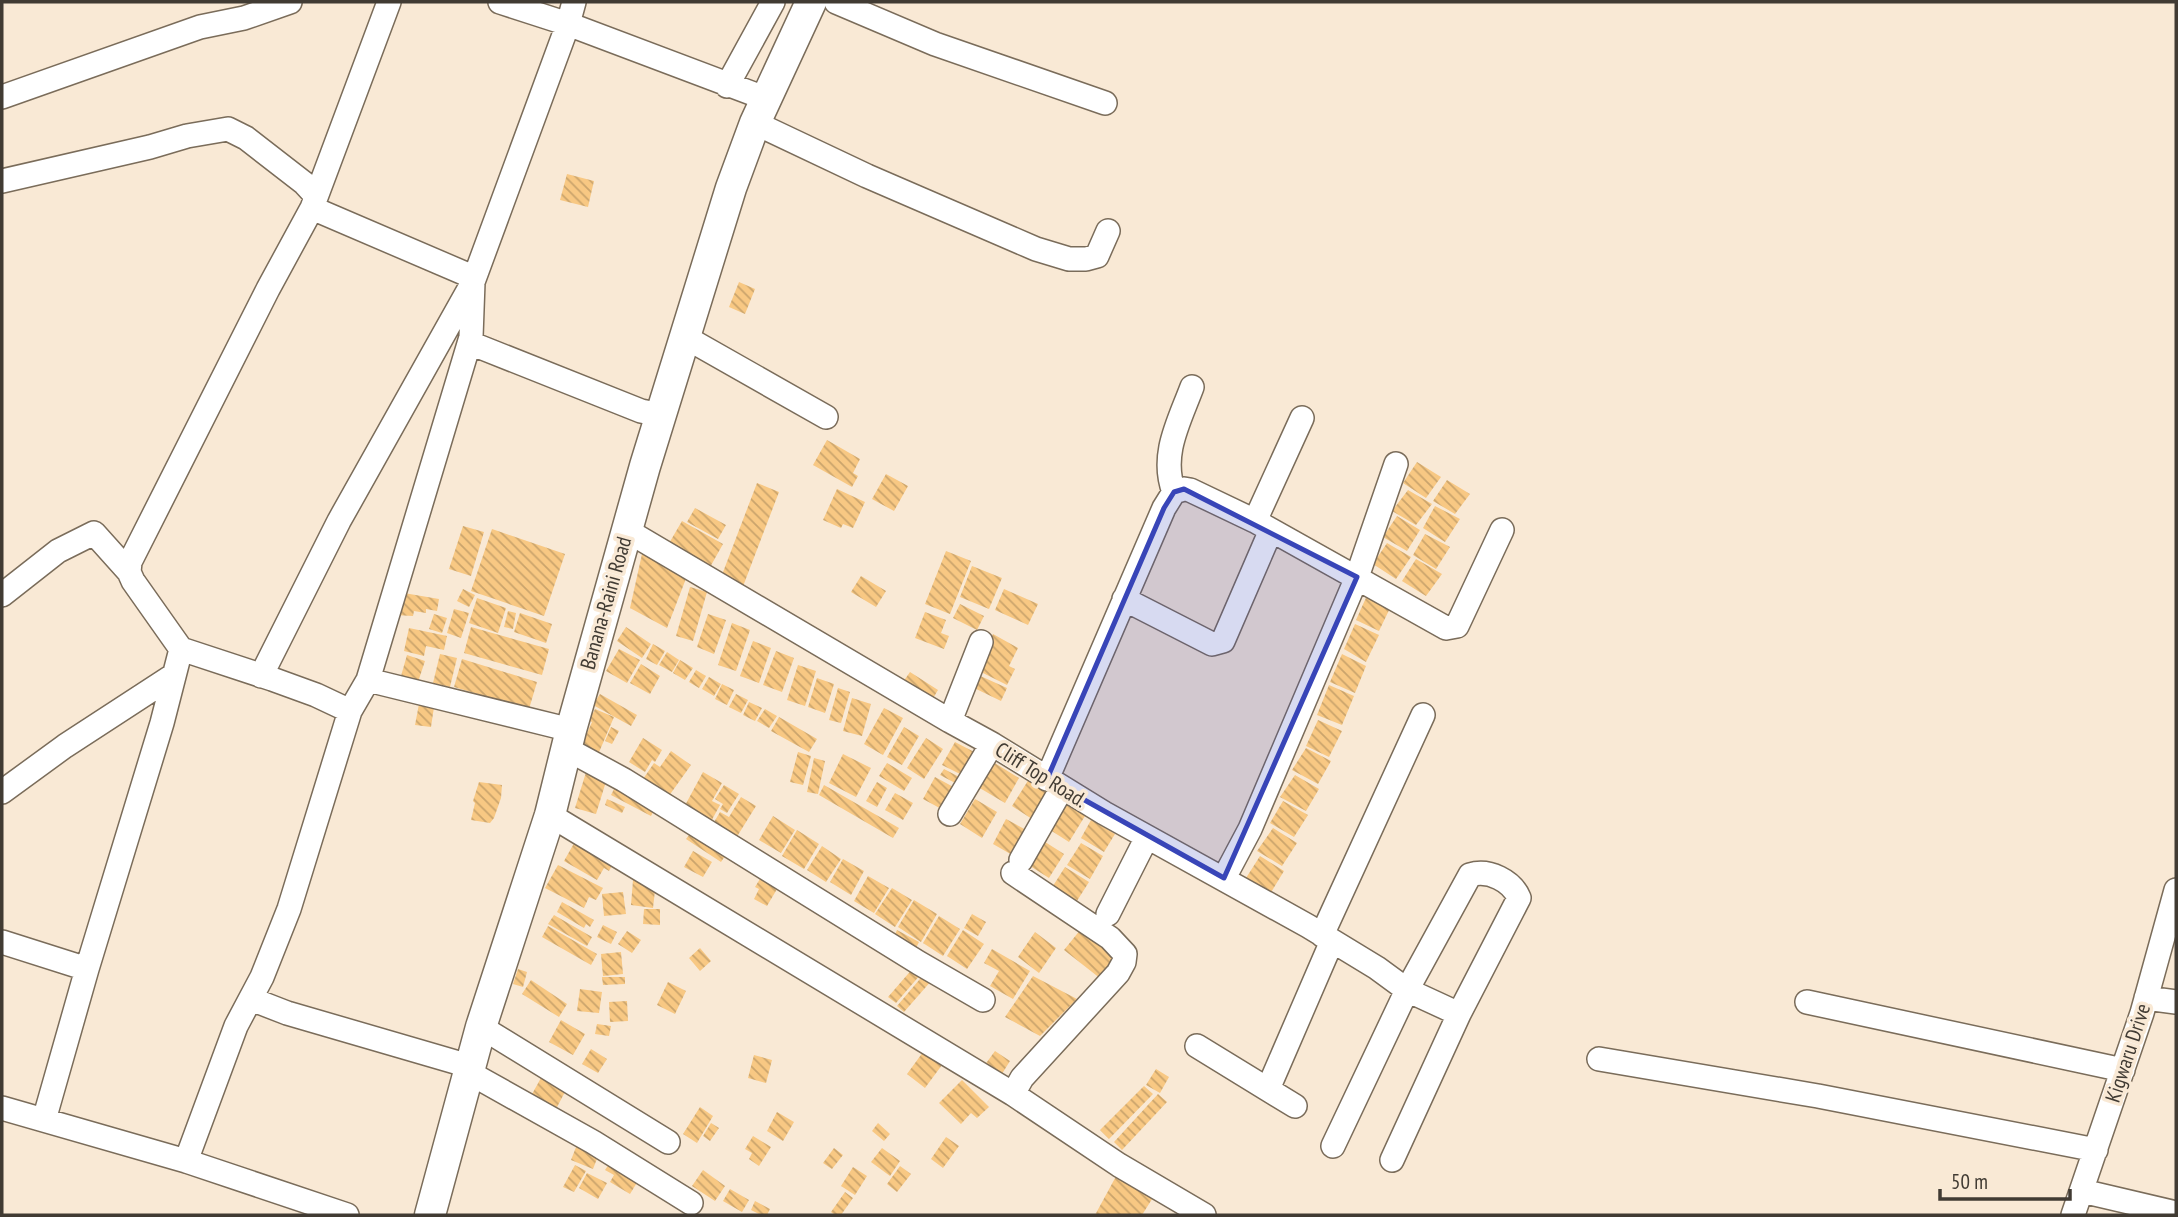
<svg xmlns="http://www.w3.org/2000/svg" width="2178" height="1217" font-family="'PT Sans Narrow',sans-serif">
<defs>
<pattern id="building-back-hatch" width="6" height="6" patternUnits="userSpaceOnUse" patternTransform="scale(1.75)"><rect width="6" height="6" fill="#f8c883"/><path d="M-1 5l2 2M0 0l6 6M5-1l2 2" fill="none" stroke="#caa46c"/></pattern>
</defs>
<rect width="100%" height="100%" fill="#f9e9d5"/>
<path fill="url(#building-back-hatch)" d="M567,174L594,181L588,207L560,200Z
M739,282L755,289L745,314L729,307Z
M827,440L860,459L853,473L858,476L852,487L813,465Z
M1417,462L1441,477L1426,498L1403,483Z
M886,474L908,486L894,511L872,499Z
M1447,480L1470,494L1455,514L1433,501Z
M757,483L779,492L742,589L720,580Z
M837,489L865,502L853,528L843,524L841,528L823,520Z
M1408,490L1432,504L1416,525L1392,511Z
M1435,506L1460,519L1445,542L1423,528Z
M695,508L726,525L718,539L687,522Z
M1397,516L1420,530L1407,551L1383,537Z
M682,521L723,544L709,569L668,545Z
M463,526L484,532L471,576L449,569Z
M492,529L565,554L544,616L471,591Z
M1425,534L1450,547L1436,569L1413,555Z
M1387,543L1411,557L1396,579L1373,564Z
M946,551L971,561L950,614L925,604Z
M642,554L687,576L667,628L630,608Z
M1416,559L1442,574L1426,596L1402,581Z
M972,566L1002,578L989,609L960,597Z
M861,576L886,591L876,607L851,592Z
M690,587L707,592L693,641L676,636Z
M463,589L475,595L469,607L457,601Z
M1004,589L1038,604L1028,625L995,610Z
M1369,591L1392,604L1379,631L1356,620Z
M398,592L439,599L437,611L426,609V613L414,611L413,616L394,615Z
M477,598L506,608L498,633L469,623Z
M960,604L984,616L977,630L953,618Z
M454,609L469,613L461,638L447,633Z
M508,611L516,613L513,629L504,627Z
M925,612L946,620L941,633L949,636L944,649L915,638Z
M520,613L552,624L546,643L514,632Z
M434,614L447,618L442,633L429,629Z
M708,614L726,620L714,654L697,647Z
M732,623L750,630L736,671L718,665Z
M1355,624L1379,635L1366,662L1344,649Z
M471,627L549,649L542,675L464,653Z
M626,627L651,644L642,658L617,641Z
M409,628L447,636L444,650L426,646L424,656L404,651Z
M993,634L1018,648L1009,666L1015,669L1007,685L975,669Z
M753,641L771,648L759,683L740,676Z
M653,644L665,651L657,665L646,659Z
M619,649L640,660L627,683L606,671Z
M776,651L794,658L782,692L763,685Z
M667,652L679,660L672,672L659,665Z
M440,654L457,658L450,687L433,683Z
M1342,654L1366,666L1355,693L1330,682Z
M407,655L425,661L418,682L401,676Z
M462,659L537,682L529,709L454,687Z
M680,660L693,668L685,680L673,673Z
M641,664L660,676L650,694L630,683Z
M798,665L816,671L805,706L787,700Z
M696,670L706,676L699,688L689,682Z
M910,672L938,690L932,700L903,682Z
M976,674L1007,688L1001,701L970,686Z
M709,677L721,684L714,696L702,689Z
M817,678L834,684L825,713L808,707Z
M722,684L734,690L727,705L715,699Z
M1329,685L1354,696L1342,725L1317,715Z
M838,688L850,692L841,723L829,720Z
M600,694L637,715L631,726L593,705Z
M736,694L748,700L741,713L729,707Z
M852,698L871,704L862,736L843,731Z
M749,702L762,708L755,721L743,715Z
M419,704L434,707L431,727L415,725Z
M884,708L903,718L883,755L864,744Z
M595,709L614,717L597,757L580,749L592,722L587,720L590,712L593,713Z
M765,709L777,716L769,728L757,721Z
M779,717L817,739L809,752L771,731Z
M1318,720L1342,731L1329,757L1306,746Z
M611,727L619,731L612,744L605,741Z
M904,727L919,736L902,765L887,757Z
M643,738L662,750L655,762L652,760L645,772L629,762Z
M926,738L943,749L924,779L907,768Z
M955,742L978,754L966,777L942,765Z
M1306,748L1331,761L1318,784L1292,770Z
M671,751L691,765L666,800L641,782L654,763L660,767Z
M798,752L811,756L803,785L790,782Z
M843,754L871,768L856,797L829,783Z
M814,758L825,761L818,794L807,792Z
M993,762L1019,778L1005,803L978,787Z
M887,763L912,778L904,791L879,776Z
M587,769L608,775L596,814L575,808Z
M944,769L963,779L959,785L940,775Z
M703,772L722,783L712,801L720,805L708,827L682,811Z
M1295,775L1319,789L1306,811L1280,797Z
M935,777L959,790L947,812L923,799Z
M1029,779L1052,794L1035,821L1012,806Z
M479,782L502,785L501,798L494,818L490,823L471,820L475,803L473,801Z
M877,782L887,788L877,807L866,801Z
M617,783L657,804L651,816L611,795Z
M724,785L739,794L727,813L720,809L723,804L715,799Z
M824,785L899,828L893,838L819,795Z
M895,793L913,803L903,820L885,810Z
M741,797L756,806L733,843L710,829L720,812L729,817Z
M607,799L625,807L622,813L605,805Z
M975,799L997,812L982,838L960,824Z
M1063,801L1085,816L1069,842L1047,828Z
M1283,801L1308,815L1294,837L1270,823Z
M773,816L795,830L781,853L759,840Z
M1006,819L1028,831L1014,856L993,844Z
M1091,820L1115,834L1104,852L1081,838Z
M1273,828L1297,843L1282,866L1257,851Z
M797,830L819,844L804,869L782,856Z
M692,831L727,853L721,862L686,839Z
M577,838L615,860L609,871L604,868L597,880L564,861Z
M1042,840L1064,854L1049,878L1027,864Z
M1081,843L1103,856L1090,879L1067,865Z
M822,846L841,859L826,882L807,870Z
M693,851L712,862L703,877L684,867Z
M1260,856L1284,871L1270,894L1246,878Z
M843,859L864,871L851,895L830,882Z
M558,865L603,888L596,900L589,897L584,908L545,888Z
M1065,867L1089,882L1075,904L1051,889Z
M763,874L780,884L767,906L754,899L759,889L755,887Z
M868,876L889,888L874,913L854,901Z
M633,880L656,882L653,908L631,905Z
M892,888L912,900L895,927L875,914Z
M623,892L626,914L604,916L602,894Z
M914,900L937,914L921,942L898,927Z
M562,902L594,920L590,927L586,924L584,928L557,912Z
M644,909H660V925L643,924Z
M972,914L986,922L978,936L964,928Z
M554,915L592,937L587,946L548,924Z
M939,916L960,929L943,956L923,943Z
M603,925L617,932L611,944L597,937Z
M548,926L597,954L591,965L542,937Z
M1081,929L1117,958L1101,979L1064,950Z
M897,930L919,942L915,950L893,939Z
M963,930L984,944L967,969L947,956Z
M627,931L641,940L632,953L618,944Z
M1035,932L1056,948L1039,973L1018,957Z
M700,948L711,961L700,971L689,958Z
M992,949L1030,971L1013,999L990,986L999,971L984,963Z
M621,952L623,974L603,976L601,954Z
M914,967L921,974L896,1003L888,997Z
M518,969L527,972L523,987L513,984Z
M925,973L932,980L904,1012L897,1006Z
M1033,976L1077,999L1040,1036L1005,1017Z
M602,977H625V984L603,985Z
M531,980L567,1004L559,1017L522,994Z
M668,982L686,991L675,1014L657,1005Z
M580,989L602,992L599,1013L577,1011Z
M627,1001L628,1021L610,1022L609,1002Z
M561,1020L585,1034L573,1055L549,1042Z
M597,1024L611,1026L609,1036L595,1034Z
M926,1048L945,1061L925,1088L907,1074Z
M591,1049L607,1059L598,1073L582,1064Z
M995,1051L1010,1061L1000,1077L984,1066Z
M754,1055L772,1060L766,1083L748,1078Z
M1156,1069L1169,1077L1160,1093L1146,1085Z
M542,1076L566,1090L556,1109L531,1096Z
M962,1080L989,1107L977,1118L971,1113L961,1124L939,1103Z
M1144,1086L1153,1094L1109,1139L1100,1130Z
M1158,1094L1167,1102L1122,1150L1114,1142Z
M700,1107L713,1116L697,1143L683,1134Z
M777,1112L794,1122L783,1141L767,1131Z
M711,1123L719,1128L710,1141L703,1136Z
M878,1123L890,1134L884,1141L872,1131Z
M753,1136L771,1147L759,1166L749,1159L752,1153L745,1149Z
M946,1137L959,1146L943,1168L931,1159Z
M578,1142L600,1151L593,1169L571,1160Z
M834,1148L843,1155L832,1169L823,1163Z
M882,1148L900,1161L890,1176L871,1162Z
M613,1158L641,1176L630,1194L610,1182L614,1175L605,1170Z
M575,1165L586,1171L574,1192L563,1187Z
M900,1166L911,1174L897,1192L887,1184Z
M853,1167L867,1176L855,1195L841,1186Z
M1120,1169L1154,1196L1142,1215H1095Z
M703,1170L725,1186L715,1201L692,1186Z
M587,1173L607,1183L598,1199L579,1188Z
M730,1189L749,1200L742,1212L723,1201Z
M845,1192L853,1198L841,1215H835L831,1212Z
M755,1201L770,1209L767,1215H761L751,1210Z"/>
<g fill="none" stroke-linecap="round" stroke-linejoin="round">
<defs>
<path id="minor" d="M500,2L568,24L767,99
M836,2L935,44L1105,103
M727,86L773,2
M2,97L200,27L244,18L290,2
M755,123L867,176L1036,249L1069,259H1086L1097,256L1108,231
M2,181L150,147L187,136L228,129L246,138L304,183L316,196
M312,208L473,277
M685,337L826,417
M470,343L641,411L661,415
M1174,492C1160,455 1179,422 1192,387
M1255,521L1302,418
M626,530L950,721L992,744L1104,813L1308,926L1377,968L1407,990L1459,1014
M2,595L58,551L94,533L129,572
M1124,599L1212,644L1223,641L1271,530
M261,676L339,521L473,282L568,24L574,2
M368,680L471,337L473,282
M350,711L316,695L272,679L181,649L133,581L129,572L130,562L268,289L312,208L389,2
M950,721L981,642
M567,749L624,780L919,963L983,1000
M1047,779L1164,508L1174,492L1184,489L1190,490L1255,521L1446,628L1457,626L1502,530
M2,792L65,746L174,675
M950,814L992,744
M550,815L1013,1094L1119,1165L1204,1215
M1021,860L1062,788
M1013,873L1110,938L1125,954L1124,962L1118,973L1022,1078L1013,1094
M1224,878L1250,829L1357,577L1396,464
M1108,914L1147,837
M1322,935L1423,715
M2,942L87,969
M2146,998L2176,1002
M251,999L287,1013L469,1066
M1807,1002L2123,1070
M481,1027L668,1142
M1197,1046L1295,1106
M1599,1059L1818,1096L2096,1150
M468,1072L593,1142L691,1203
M1268,1089L1332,941
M2,1108L186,1161L347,1215
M44,1120L87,969L162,723L181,649
M1333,1146L1407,990L1470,875C1489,869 1512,881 1519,898L1459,1014L1392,1160
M186,1161L236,1026L262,977L289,909L350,711L368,680L571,730
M2082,1191L2176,1213
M2073,1215L2142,1013L2176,890"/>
<path id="major" d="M430,1215L481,1027L550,815L571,730L645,466L731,188L755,123L811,2"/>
</defs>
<use href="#minor" stroke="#7a6c5a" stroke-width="26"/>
<use href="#major" stroke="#7a6c5a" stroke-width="33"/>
<use href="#minor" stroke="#fff" stroke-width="23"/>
<use href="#major" stroke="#fff" stroke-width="30"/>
</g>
<path fill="#3845b8" fill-opacity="0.2" stroke="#3845b8" stroke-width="5" stroke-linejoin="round" d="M1184,489L1357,577L1224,878L1047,779L1164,508L1174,492Z"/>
<g text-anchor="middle" stroke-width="7" stroke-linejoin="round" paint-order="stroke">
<g font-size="21" fill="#413b33" stroke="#f9e9d5">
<text transform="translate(606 603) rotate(-74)" y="7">Banana-Raini Road</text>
<text transform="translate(1041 775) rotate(32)" y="7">Cliff Top Road.</text>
<text transform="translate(2128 1053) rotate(-72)" y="7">Kigwaru Drive</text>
</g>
</g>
<rect width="2178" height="1217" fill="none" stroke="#413b33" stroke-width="7"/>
<path d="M1940 1189v10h130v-10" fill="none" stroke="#413b33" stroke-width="3.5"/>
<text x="1951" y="1189" font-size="21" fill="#413b33" stroke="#f9e9d5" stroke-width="5" paint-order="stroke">50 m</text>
</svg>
